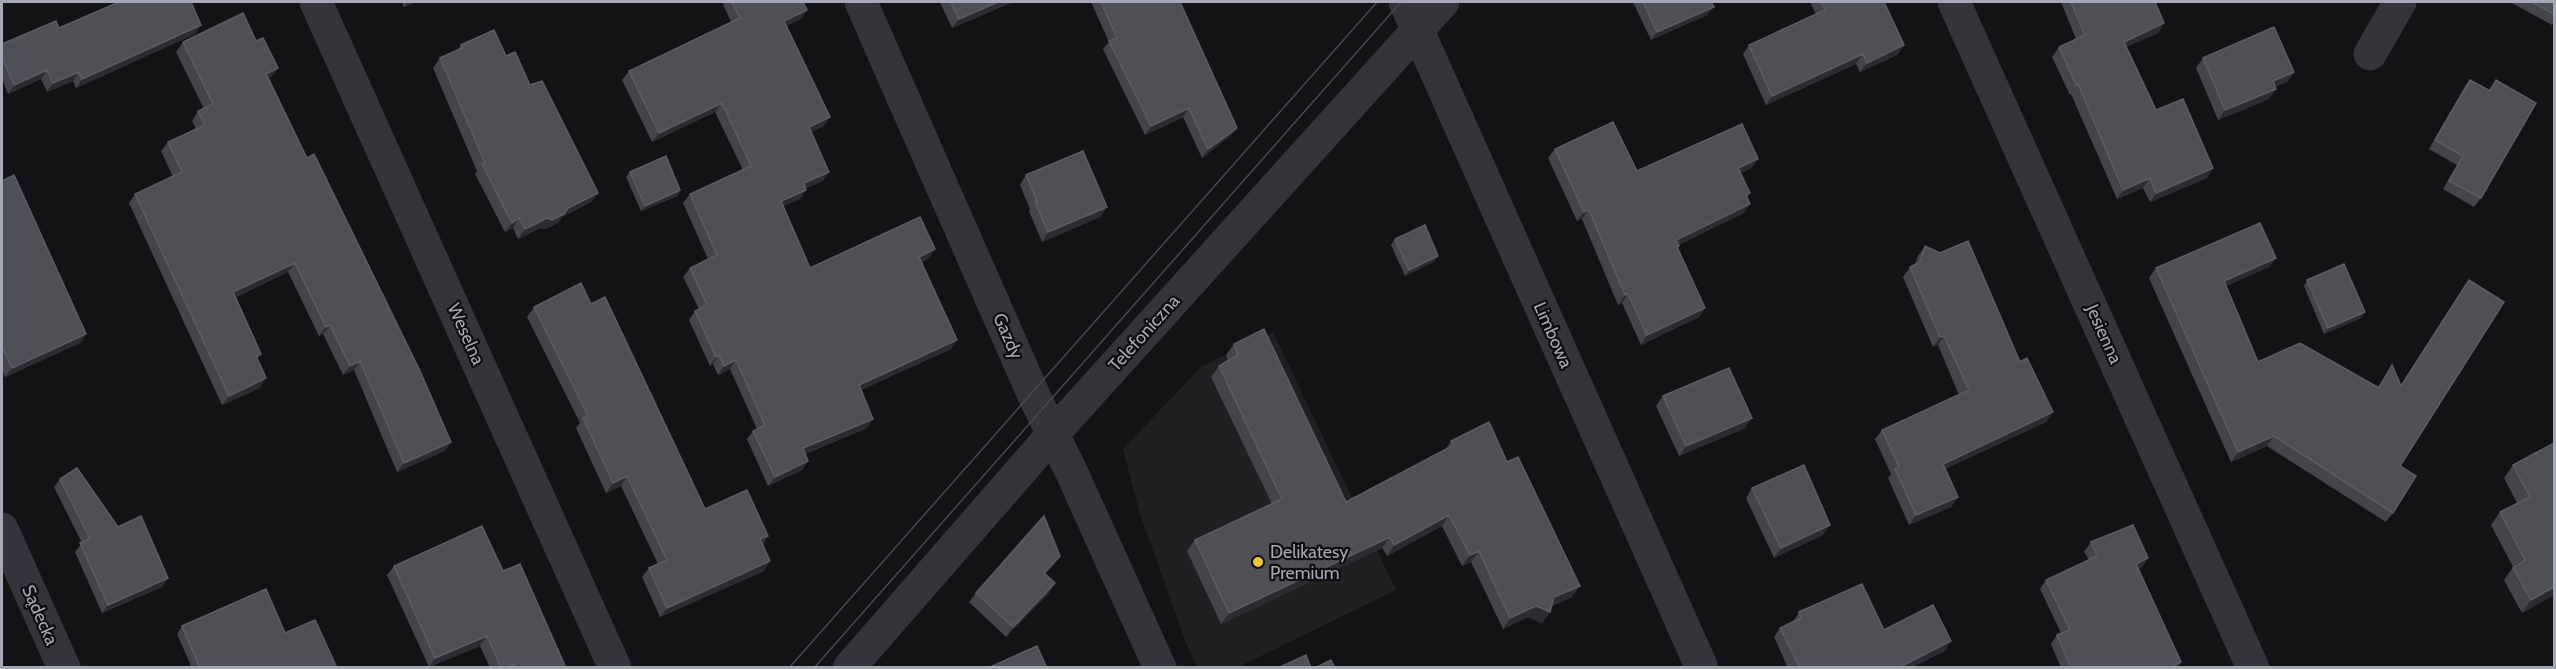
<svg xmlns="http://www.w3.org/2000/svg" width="2556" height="669" font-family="Cabin,sans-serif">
<rect width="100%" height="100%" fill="#131315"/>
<path fill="#201f22" d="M1273,332L1396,590L1238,667H1197L1186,643L1139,511L1123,449L1202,366Z"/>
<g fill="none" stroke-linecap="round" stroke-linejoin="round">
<path stroke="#34343a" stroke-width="33" d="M316,2L615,668
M861,2L1035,398L1072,473L1160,668
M1405,2L1702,668
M1954,2L2253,668
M2370,54L2400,2
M2,529L64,668
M849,668L1052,435L1443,2"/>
<path stroke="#494a51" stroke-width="1.5" d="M789,668L1377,2
M814,668L1401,2"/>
</g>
<path fill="#44444a" d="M402,2H416L404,7Z
M722,2H803L807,10L801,19L786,26L824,126L811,132L823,181L806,188L800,199L783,206L810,268L929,258L922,262L951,349L861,390L867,428L805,454L808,461L802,470L768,486L747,439L753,431L757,429L730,369L718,375L713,364L710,366L689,320L695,311L699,309L683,277L690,268L708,259L683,203L690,194L743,170L715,112L652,142L622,80L629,71L731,22Z
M940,2H1013L952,28Z
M1091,2H1180L1237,128L1230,136L1202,158L1183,117L1145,135L1103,49L1109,42Z
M1633,2H1711L1707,15L1651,40Z
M1810,2H1884L1904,45L1897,55L1860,72L1856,64L1766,105L1743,54L1749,45L1816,14Z
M2061,2H2155L2164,23L2158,33L2126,47L2156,110L2207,178L2150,202L2143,188L2117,199L2071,94L2070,95L2052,57L2059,47L2076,39Z
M2510,2H2554V22L2552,25Z
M59,28L195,34L76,88L73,81L47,92L41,79L8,94L2,79V44Z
M256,41L278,68L271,77L269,78L307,158L451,442L445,451L397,472L354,370L343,375L323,334L319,336L288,272L236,297L261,354L257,359L260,388L222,405L129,203L135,194L173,177L161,151L168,142L196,129L192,121L198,111L204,109L176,52L183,42Z
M461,45L506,56L530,85L598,193L591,202L562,217L558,223L545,229L540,228L518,239L513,228L505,232L475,174L477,171L433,68L440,58L458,50Z
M2203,58L2294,72L2287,82L2275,87L2276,89L2269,99L2218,120L2196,68Z
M2470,80L2489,90L2496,80L2481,198L2474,207L2443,189L2457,165L2429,149L2464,88Z
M1555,149L1637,171L1758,159L1751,168L1741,173L1750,193L1747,197L1744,213L1678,245L1677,248L1699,317L1641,345L1622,303L1618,305L1582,219L1577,221L1548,158Z
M630,172L680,190L677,196L641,211L626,177Z
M1026,175L1107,207L1100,217L1042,242L1029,211L1030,209L1020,185Z
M2,179L86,334L80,343L5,377L2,369Z
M1395,239L1435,261L1405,276L1391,245Z
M1925,246L2020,362L2053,412L2046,422L1945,469L1958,497L1951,507L1909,525L1888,478L1891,474L1875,439L1882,430L1959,395L1938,345L1933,347L1903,277L1910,267L1915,264L1918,256Z
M2276,258L2269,267L2226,286L2258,362L2378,387L2392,365L2401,386L2469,280L2400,466L2393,513L2386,522L2267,446L2231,462L2149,278L2156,268Z
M2307,280L2361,318L2324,334L2304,286Z
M591,304L705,509L768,536L763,544L764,571L660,617L642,577L649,568L658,564L621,486L606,493L576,428L580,423L527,317L534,307Z
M1234,344L1346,502L1445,450L1451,441L1507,462L1572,597L1552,606L1550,612L1542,623L1528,617L1503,629L1471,562L1462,566L1442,526L1387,556L1382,548L1221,624L1187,551L1195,540L1272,504L1211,377L1219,366L1228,361L1226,355Z
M1663,396L1745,428L1679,456L1656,406Z
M2554,443V595L2522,613L2504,580L2513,567L2491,525L2500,512L2517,503L2504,478L2513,465Z
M60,479L118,527L168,578L162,587L102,613L75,552L82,543L54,487Z
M1752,488L1823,535L1774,558L1746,498Z
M2091,542L2148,558L2142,567L2138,569L2181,662L2178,668H2061L2051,644L2057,635L2061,633L2040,589L2046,580L2089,560L2084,552Z
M1060,556L1045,574L1049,593L1006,637L969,602L976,593Z
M394,566L503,571L566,668H490L480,646L429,667L387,575Z
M1799,612L1884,630L1945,651L1910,668H1788L1774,637L1780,628L1793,622Z
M182,626L285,633L337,668H192L177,634Z"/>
<path fill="#2c2c30" d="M408,2H416L404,7Z
M998,2H1013L952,28L959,19Z
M1714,7L1707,15L1651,40L1657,32Z
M807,10L801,19L778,30L784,21Z
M2164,23L2158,33L2117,51L2124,42Z
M201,25L195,34L76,88L82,79Z
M1904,45L1897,55L1860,72L1867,63Z
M1863,54L1856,64L1766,105L1772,96Z
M278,68L271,77L260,83L266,74Z
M47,70L41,79L8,94L14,85Z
M79,72L73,81L47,92L53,83Z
M2294,72L2287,82L2266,91L2273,81Z
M2276,89L2269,99L2218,120L2225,110Z
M722,103L715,112L652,142L659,133Z
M1189,108L1183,117L1145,135L1151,126Z
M830,117L824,126L803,136L809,127Z
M1237,128L1230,136L1202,158L1208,149Z
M1758,159L1751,168L1732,177L1738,168Z
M2213,168L2207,178L2150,202L2156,193Z
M829,172L823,181L797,192L804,183Z
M2150,178L2143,188L2117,199L2123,190Z
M680,190L677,196L641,211L645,206Z
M806,190L800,199L775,210L781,201Z
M598,193L591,202L562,217L558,223L545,229L540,228L518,239L525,229Z
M1750,204L1744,213L1669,250L1676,240Z
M1107,207L1100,217L1042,242L1048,232Z
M1589,210L1582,219L1577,221L1584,212Z
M519,218L513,228L505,232L512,223Z
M935,249L929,258L913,266L919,257Z
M1438,256L1435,261L1405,276L1409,270Z
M2276,258L2269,267L2217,290L2224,281Z
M295,263L288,272L227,301L233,292Z
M1628,294L1622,303L1618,305L1625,295Z
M1705,308L1699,317L1641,345L1647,335Z
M2365,312L2361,318L2324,334L2328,328Z
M330,325L323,334L319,336L326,327Z
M86,334L80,343L5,377L12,368Z
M1944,336L1938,345L1933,347L1940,337Z
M957,340L951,349L852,394L859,385Z
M719,355L713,364L710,366L716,357Z
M736,360L730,369L718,375L724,366Z
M360,361L354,370L343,375L350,366Z
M266,378L260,388L222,405L229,396Z
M2053,412L2046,422L1936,473L1943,464Z
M1752,418L1745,428L1679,456L1686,446Z
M873,419L867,428L796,457L803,448Z
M2274,436L2267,446L2231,462L2238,452Z
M451,442L445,451L397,472L404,463Z
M808,461L802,470L768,486L775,477Z
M627,476L621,486L606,493L613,483Z
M1958,497L1951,507L1909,525L1916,515Z
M1449,515L1442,526L1387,556L1394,545Z
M1830,525L1823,535L1774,558L1781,548Z
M768,536L761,546L760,539Z
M1390,537L1382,548L1221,624L1229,613Z
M1479,551L1471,562L1462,566L1470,555Z
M1060,556L1053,566L1038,583L1044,573Z
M2148,558L2142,567L2129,573L2136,564Z
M770,561L764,571L660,617L667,608Z
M168,578L162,587L102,613L108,605Z
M1055,583L1049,593L1006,637L1013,627Z
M1580,586L1572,597L1547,608L1554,597Z
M2554,587V595L2522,613L2531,600Z
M1536,606L1550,612L1542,623L1528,617L1503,629L1510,618Z
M487,636L480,646L429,667L435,658Z
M1951,641L1945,651L1910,668H1898Z
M2181,662L2178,668H2170Z"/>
<path fill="#4f4f56" stroke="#5c5d64" stroke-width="1.5" d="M119,2H191L201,25L82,79L79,72L53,83L47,70L14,85L2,57V44L56,21L59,28Z
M732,2H803L807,10L784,21L830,117L809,127L829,172L804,183L806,190L781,201L810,268L920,217L935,249L919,257L957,340L859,385L873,419L803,448L808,461L775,477L753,431L765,425L736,360L724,366L719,355L716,357L695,311L707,305L690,268L717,255L690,194L751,166L722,103L659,133L629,71L740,18Z
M951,2H998L959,19Z
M1101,2H1180L1237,128L1208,149L1189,108L1151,126L1109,41L1117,38Z
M1643,2H1711L1714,7L1657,32Z
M1821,2H1884L1904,45L1867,63L1863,54L1772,96L1749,45L1825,10Z
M2071,2H2155L2164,23L2124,42L2156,110L2183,99L2213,168L2156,193L2150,178L2123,190L2078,84L2076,85L2059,47L2085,35Z
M2532,2H2554V14Z
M243,13L256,41L263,38L278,68L266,74L307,158L314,154L420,371L451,442L404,463L360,361L350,366L330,325L326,327L295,263L233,292L261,354L256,356L266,378L229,396L135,194L182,172L168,142L205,125L198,111L213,104L183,42Z
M2274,27L2294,72L2273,81L2276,89L2225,110L2203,58Z
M494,30L506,56L515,52L530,85L542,81L598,193L568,208L564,214L552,220L547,218L525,229L519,218L512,223L482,164L485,163L440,58L462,48L461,45Z
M2470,80L2490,91L2496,80L2536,103L2481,198L2449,181L2463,156L2435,140Z
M1613,122L1637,171L1742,124L1758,159L1738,168L1750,193L1746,195L1750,204L1676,240L1679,246L1677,247L1705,308L1647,335L1628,294L1625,295L1589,210L1584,212L1555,149Z
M1083,151L1107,207L1048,232L1035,202L1037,201L1026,175Z
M666,156L680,190L645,206L630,172Z
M14,175L86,334L12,368L2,346V179V181Z
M2260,223L2276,258L2224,281L2258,362L2300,343L2379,388L2392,365L2401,386L2469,280L2504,302L2400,466L2416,476L2393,513L2274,436L2238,452L2156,268Z
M1425,225L1438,256L1409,270L1395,239Z
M1968,241L2020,362L2027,358L2053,412L1943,464L1958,497L1916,515L1895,469L1899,467L1882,430L1969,390L1944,336L1940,337L1910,267L1920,262L1925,246L1940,253Z
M2344,264L2365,312L2328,328L2307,280Z
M581,283L591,304L605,297L705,509L747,490L768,536L760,539L770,561L667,608L649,568L667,560L627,476L613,483L583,418L588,416L534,307Z
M1264,329L1346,502L1454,445L1451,441L1489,422L1507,462L1518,457L1580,586L1554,597L1550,612L1536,606L1510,618L1479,551L1470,555L1449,515L1394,545L1390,537L1229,613L1195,540L1282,499L1219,366L1238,355L1234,344Z
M1729,368L1752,418L1686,446L1663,396Z
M2554,443V587L2531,600L2513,568L2525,560L2500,512L2530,497L2513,465Z
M1804,465L1830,525L1781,548L1752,488Z
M77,468L118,527L141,516L168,578L108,605L80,543L90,539L60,479Z
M1044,516L1060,556L1044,573L1055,583L1013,627L976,593Z
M2133,525L2148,558L2136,564L2181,662L2170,668H2071L2057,635L2070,630L2046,580L2097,556L2091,542Z
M482,526L503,571L520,564L566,668H515L513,664L506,668H501L487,636L435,658L394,566Z
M1862,584L1884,630L1933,605L1951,641L1898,668H1800L1780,628L1801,618L1799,612Z
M266,589L285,633L315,620L337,668H200L182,626Z
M1037,646L1047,668H988Z
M1306,655L1311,668H1278Z
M1331,660L1335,668H1315Z"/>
<circle fill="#eec532" stroke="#0e0e10" stroke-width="2" cx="1258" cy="562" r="6"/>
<g text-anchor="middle" stroke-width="4.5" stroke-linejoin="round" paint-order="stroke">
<g font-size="18" fill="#a5a8b5" stroke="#0e0e10">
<text transform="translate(1144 333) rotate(-48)" y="6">Telefoniczna</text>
<text transform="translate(466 334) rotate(66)" y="6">Weselna</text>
<text transform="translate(2104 334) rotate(66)" y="6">Jesienna</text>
<text transform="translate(1553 335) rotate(66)" y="6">Limbowa</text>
<text transform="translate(1008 336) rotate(66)" y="6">Gazdy</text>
<text transform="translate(40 615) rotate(66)" y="6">Sądecka</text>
</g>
<g font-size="18" fill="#a5a8b5" stroke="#0e0e10" text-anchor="start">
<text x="1270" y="558">Delikatesy<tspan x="1270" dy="21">Premium</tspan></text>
</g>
</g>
<rect width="2556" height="669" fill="none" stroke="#a5a8b5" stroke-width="6"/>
</svg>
